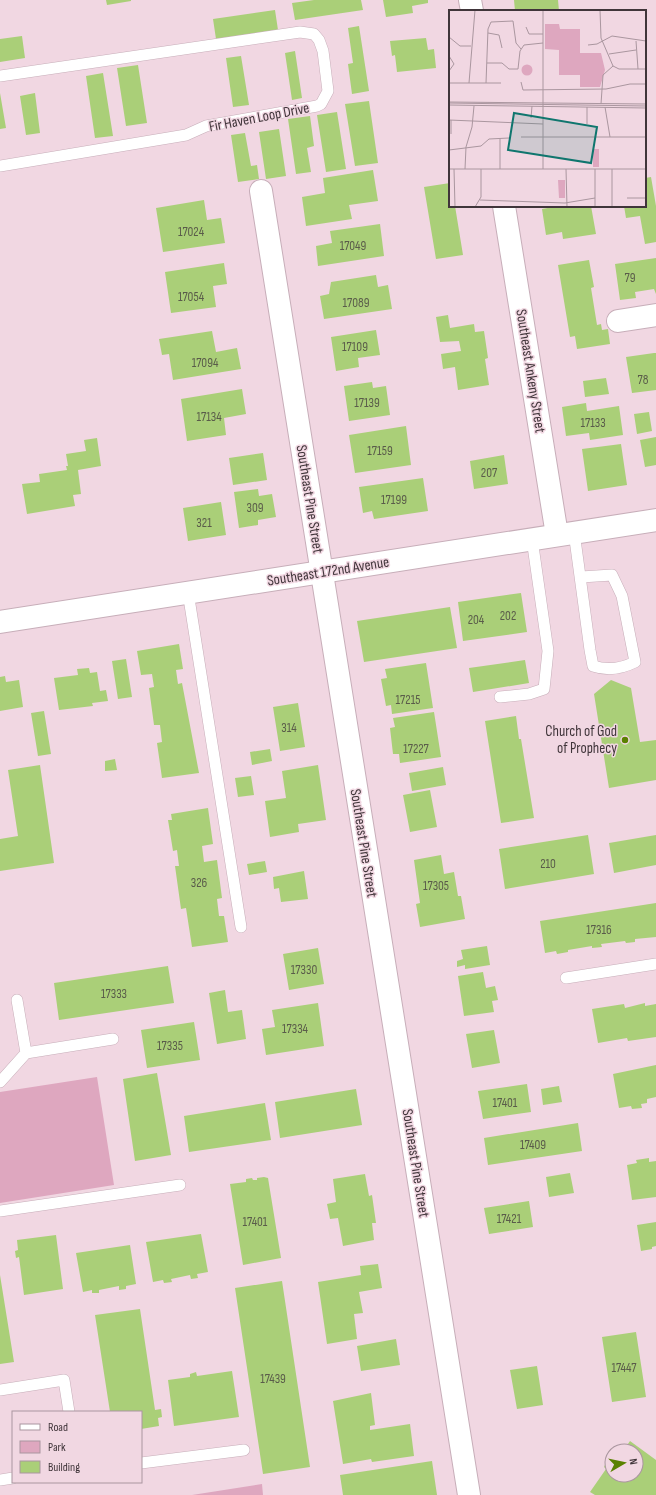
<svg xmlns="http://www.w3.org/2000/svg" width="656" height="1495" font-family="'Sofia Sans Condensed',sans-serif">
<rect width="100%" height="100%" fill="#f1d7e2"/>
<path fill="#dea7bf" d="M97,1077L114,1185L0,1203V1092Z
M262,1484L263,1495H192Z"/>
<path fill="#aacf78" d="M106,0H131V1L107,5Z
M314,0H361L363,10L295,20L292,3Z
M383,0H428V3L412,6L413,13L386,17Z
M514,0H558L559,11H532L531,9L515,11Z
M275,10L278,30L216,39L213,19Z
M359,26L369,91L352,94L348,64L353,63L348,28Z
M22,36L25,58L0,62V39Z
M426,38L428,50L434,49L436,68L397,72L395,55L392,56L390,41Z
M295,51L302,98L292,100L285,53Z
M241,56L249,105L233,107L226,58Z
M138,65L147,123L126,126L117,68Z
M103,73L113,136L95,138L86,76Z
M0,93L6,128L0,129Z
M35,93L40,133L26,135L20,96Z
M369,101L378,163L355,166L345,104Z
M337,112L346,169L326,172L317,115Z
M310,116L314,146L307,148L311,172L296,174L288,119Z
M279,129L286,176L266,179L259,132Z
M245,133L251,166L257,165L259,179L238,182L231,135Z
M373,170L378,201L349,205L352,219L306,226L302,197L325,193L323,178Z
M651,177L656,206V242L645,244L640,216L626,218L624,206H645V178Z
M450,183V206H455L463,255L436,259L424,187Z
M204,200L207,220L221,218L225,243L163,252L156,208Z
M559,206H591L596,234L563,239L562,232L546,235L542,209Z
M380,224L384,256L318,266L316,246L332,243L330,231Z
M656,258V294L654,289L635,292L636,298L620,300L615,264Z
M589,260L594,287L591,288L597,325L601,324L602,330L608,329L610,344L577,349L575,336L570,337L558,265Z
M224,263L227,284L213,286L216,307L171,313L165,272Z
M376,275L378,287L388,285L392,309L324,319L320,296L329,294L331,282Z
M448,315L450,328L474,324L475,332L484,331L488,358L485,359L489,385L458,390L455,367L443,369L441,354L461,351L459,341L440,342L436,317Z
M376,330L380,355L358,358L359,367L336,371L331,337Z
M212,331L216,352L237,348L241,369L173,380L169,354L162,355L159,339Z
M654,353H656V390L632,393L626,357Z
M606,378L609,394L585,397L583,381Z
M372,382L373,388L386,386L390,415L349,421L344,386Z
M242,389L246,414L224,418L226,435L187,441L181,399Z
M586,403L587,411L619,406L623,435L590,440L589,433L566,436L562,407Z
M649,412L652,431L637,434L634,414Z
M406,426L411,465L355,473L349,435Z
M656,437V465L645,467L640,440Z
M97,438L101,466L78,470L81,494L73,495L75,506L27,514L22,484L40,482L39,474L67,470L66,466H68L66,454L86,451L84,440Z
M621,444L627,485L588,491L582,449Z
M263,453L267,480L233,485L229,458Z
M504,455L508,484L474,489L470,461Z
M423,478L428,511L374,519L372,511L363,513L359,487Z
M258,489L259,496L272,494L276,517L258,520V525L239,528L234,492Z
M221,502L226,535L188,541L183,508Z
M521,593L527,632L463,641L458,602Z
M450,607L457,648L364,662L357,621Z
M179,644L183,669L176,670L178,684L182,683L199,773L162,778L157,743L162,742L160,725H154L149,688L154,687L152,674L141,675L137,651Z
M126,659L132,697L118,699L112,661Z
M525,660L529,683L473,692L469,668Z
M426,663L433,708L392,714L391,705L386,706L381,679L387,678L385,669Z
M89,668L90,673L97,672L100,691L106,690L108,701L92,703L93,706L59,710L54,678L78,675L77,669Z
M5,676L6,682L19,680L23,707L0,711V677Z
M611,680L631,688L640,742L656,740V780L609,788L594,694Z
M298,703L305,747L280,751L273,707Z
M44,711L51,754L38,756L31,713Z
M434,712L441,757L400,763L399,754H393L390,728L395,727L393,718Z
M516,716L519,739H521L534,818L501,823L485,721Z
M270,749L272,761L252,765L250,752Z
M115,759L117,770L105,771V761Z
M40,765L54,863L0,871V839L18,836L8,770Z
M318,765L326,820L298,824L299,832L270,837L265,801L286,798L282,771Z
M443,767L446,785L412,791L409,773Z
M251,776L254,795L238,797L235,778Z
M430,790L437,827L410,832L403,795Z
M208,808L213,844L202,846L204,862L217,860L222,898L217,899L219,916H224L228,942L192,947L186,908L181,909L175,866H179L177,850L173,851L168,820H172L171,814Z
M588,835L594,874L505,889L499,849Z
M656,835V865L614,873L609,843Z
M441,855L444,874L454,872L458,896H461L465,919L420,927L416,904L420,903L414,860Z
M265,861L267,872L249,875L247,864Z
M304,871L308,899L281,902L279,888L274,889L273,877Z
M656,903V937L635,939V942L626,943L625,941L601,944L602,947L592,948V946L568,950V952L557,954L556,951L545,953L540,921Z
M487,946L490,965L465,969V965L457,967V961L463,959L461,950Z
M318,948L324,984L289,990L283,954Z
M168,966L174,1003L59,1020L54,983Z
M483,972L486,988L495,986L498,1000L492,1001L494,1012L464,1016L458,976Z
M225,990L228,1012L242,1010L246,1039L217,1044L209,993Z
M318,1003L324,1046L266,1055L262,1029L275,1027L272,1010Z
M645,1003V1006L656,1004V1037L628,1041L627,1038L598,1043L592,1009L624,1004L625,1008Z
M194,1022L200,1060L147,1068L141,1030Z
M494,1030L500,1063L472,1068L466,1034Z
M656,1065V1097L647,1099V1103L641,1104L642,1108L632,1109L631,1106L619,1108L613,1074Z
M157,1073L171,1155L135,1161L123,1079Z
M527,1084L531,1112L483,1119L478,1091Z
M559,1086L562,1102L543,1105L541,1089Z
M356,1089L362,1125L280,1138L275,1102Z
M265,1103L271,1140L189,1152L184,1116Z
M578,1123L582,1151L488,1165L484,1138Z
M649,1158V1162L656,1161V1197L632,1200L627,1165L637,1163L636,1160Z
M570,1173L574,1193L549,1197L546,1177Z
M365,1174L369,1196L372,1195L376,1223H372L374,1240L343,1246L338,1218L330,1219L327,1204L336,1202L333,1179Z
M264,1177L268,1178L281,1258L243,1265L230,1184L246,1182V1179L252,1178L253,1180H257V1178Z
M529,1201L533,1227L489,1234L484,1208Z
M656,1222V1246L652,1247V1249L641,1251L637,1225Z
M201,1234L208,1272L197,1274L198,1278L191,1279L190,1275L171,1279L172,1282L164,1283L163,1280L153,1282L146,1242Z
M56,1235L63,1289L24,1295L19,1257L16,1258L15,1251L18,1250L17,1240Z
M130,1245L136,1284L126,1286V1289L119,1290V1286L99,1290V1293H92V1290L83,1292L76,1253Z
M378,1264L382,1288L359,1292L363,1313L354,1314L357,1339L327,1344L318,1282L361,1275L360,1266Z
M0,1275L14,1362L0,1364Z
M282,1281L310,1467L263,1474L235,1288Z
M140,1309L155,1410L161,1409L162,1417L158,1418L159,1426L141,1429V1412H110L95,1315Z
M636,1332L646,1397L612,1402L602,1337Z
M396,1339L400,1365L361,1371L357,1346Z
M537,1366L543,1405L517,1409L510,1370Z
M232,1371L239,1417L174,1426L168,1380L190,1377V1374L196,1372L197,1376Z
M371,1393L375,1425L370,1426V1430L410,1424L414,1456L372,1462L371,1459L343,1464L333,1401Z
M630,1441L656,1460V1495H595L590,1492L606,1469L604,1467L606,1463L612,1467V1475H636V1451H623Z
M432,1461L437,1495H343L340,1475Z"/>
<g fill="none" stroke-linecap="round" stroke-linejoin="round">
<defs>
<path id="lane" d="M0,76L300,32L314,34L319,40L323,51L328,91L321,104L317,106L206,126L186,135L0,166
M574,532L590,650L593,666C608,671 621,669 635,662L622,596L612,575L581,577
M188,592L241,927
M500,697L529,694L544,689L548,651L532,539
M566,978L656,964
M17,1000L26,1053
M0,1082L26,1053L113,1039
M0,1211L180,1185
M0,1390L64,1380L69,1412
M141,1463L244,1450
M0,1480L13,1478"/>
<path id="street" d="M470,0L472,11
M261,191L469,1495
M504,206L557,535
M618,321L656,315"/>
<path id="secondary" d="M0,622L656,520"/>
</defs>
<use href="#lane" stroke="#c7aeb9" stroke-width="12"/>
<use href="#street" stroke="#c7aeb9" stroke-width="24"/>
<use href="#secondary" stroke="#c7aeb9" stroke-width="24"/>
<use href="#lane" stroke="#fff" stroke-width="11"/>
<use href="#street" stroke="#fff" stroke-width="22"/>
<use href="#secondary" stroke="#fff" stroke-width="22"/>
</g>
<circle fill="#5a8100" stroke="#f1d7e2" stroke-width="1.5" cx="625" cy="740" r="4"/>
<g text-anchor="middle" stroke-width="3" stroke-linejoin="round" paint-order="stroke">
<g font-size="13" fill="#5a5c4a">
<text x="191" y="236">17024</text>
<text x="353" y="250">17049</text>
<text x="630" y="282">79</text>
<text x="191" y="301">17054</text>
<text x="356" y="307">17089</text>
<text x="355" y="351">17109</text>
<text x="205" y="367">17094</text>
<text x="643" y="384">78</text>
<text x="367" y="407">17139</text>
<text x="209" y="421">17134</text>
<text x="593" y="427">17133</text>
<text x="380" y="455">17159</text>
<text x="489" y="477">207</text>
<text x="394" y="504">17199</text>
<text x="255" y="512">309</text>
<text x="204" y="527">321</text>
<text x="508" y="620">202</text>
<text x="476" y="624">204</text>
<text x="408" y="704">17215</text>
<text x="289" y="732">314</text>
<text x="416" y="753">17227</text>
<text x="548" y="868">210</text>
<text x="199" y="887">326</text>
<text x="436" y="890">17305</text>
<text x="599" y="934">17316</text>
<text x="304" y="974">17330</text>
<text x="114" y="998">17333</text>
<text x="295" y="1033">17334</text>
<text x="170" y="1050">17335</text>
<text x="505" y="1107">17401</text>
<text x="533" y="1149">17409</text>
<text x="509" y="1223">17421</text>
<text x="255" y="1226">17401</text>
<text x="624" y="1372">17447</text>
<text x="273" y="1383">17439</text>
</g>
<g font-size="15" fill="#40353a" stroke="#f1d7e2">
<text transform="translate(259 117) rotate(-11)" y="5">Fir Haven Loop Drive</text>
<text transform="translate(531 371) rotate(81)" y="5">Southeast Ankeny Street</text>
<text transform="translate(310 499) rotate(81)" y="5">Southeast Pine Street</text>
<text transform="translate(328 571) rotate(-9)" y="5">Southeast 172nd Avenue</text>
<text transform="translate(364 843) rotate(81)" y="5">Southeast Pine Street</text>
<text transform="translate(416 1163) rotate(81)" y="5">Southeast Pine Street</text>
</g>
<g font-size="15" fill="#40353a" stroke="#f1d7e2" text-anchor="end">
<text x="617" y="736">Church of God<tspan x="617" dy="17">of Prophecy</tspan></text>
</g>
</g>
<g transform="translate(449 10)">
<rect width="197" height="197" fill="#f1d7e2"/>
<path d="M96,14H110L111,19H131V43H152L156,60L151,77H131V65H110V40L96,39ZM72.5 60a5.5 5.5 0 1 1 11 0a5.5 5.5 0 1 1-11 0ZM144,139H150V157H144ZM109,170H116V188H110Z" fill="#dea7bf"/>
<path fill="none" stroke="#aa969f" stroke-width="1" d="M151,0L152,28L164,56M177,0H197M77,17L80,24H94M39,23L50,25L53,38M0,27L11,36H22M187,31L189,59M139,35L148,34L163,26L197,31M160,44L187,40M0,46L5,54L0,61M38,53H53L60,59H69L71,41L75,35L94,33M164,56L170,59H197M72,72L74,80L157,79L181,74H197M0,73H52M20,73L26,0M37,73L39,19L42,12L64,11L67,33L72,39M0,92L197,94M0,93L197,96M152,94L154,65L164,56M0,95L197,98M156,97L161,127M82,108L83,96M0,110L94,114M138,114V97M2,124V110M72,127H197M0,140L32,136L40,129L60,128M0,159H197M5,159L6,197M16,159L17,137L23,117L25,96M51,159V128M94,159V0M117,159L118,197M146,159V197M163,159V197M178,188H197M31,190L116,193L146,188M26,197L32,187V159"/>
<path fill="#0f766e" fill-opacity="0.15" stroke="#0f766e" stroke-width="2" d="M65,103L148,117L142,153L59,140Z"/>
<rect width="197" height="197" fill="none" stroke="#40353a" stroke-width="2"/>
</g>
<rect x="12" y="1411" width="130" height="72" fill="#f1d7e2" stroke="#aa969f"/>
<rect x="20" y="1424" width="20" height="6" fill="#ffffff" stroke="#aa969f"/>
<text x="48" y="1431" font-size="12" fill="#40353a">Road</text>
<rect x="20" y="1441" width="20" height="12" fill="#dea7bf" stroke="#aa969f"/>
<text x="48" y="1451" font-size="12" fill="#40353a">Park</text>
<rect x="20" y="1461" width="20" height="12" fill="#aacf78" stroke="#aa969f"/>
<text x="48" y="1471" font-size="12" fill="#40353a">Building</text>
<g transform="translate(624 1463) rotate(81)"><circle r="19" fill="#f1d7e2" stroke="#aa969f"/>
<path d="M0-3L7 15L0 10L-7 15Z" fill="#5a8100"/>
<text y="-6" font-size="11" font-weight="bold" text-anchor="middle" fill="#40353a">N</text>
</g>
</svg>
